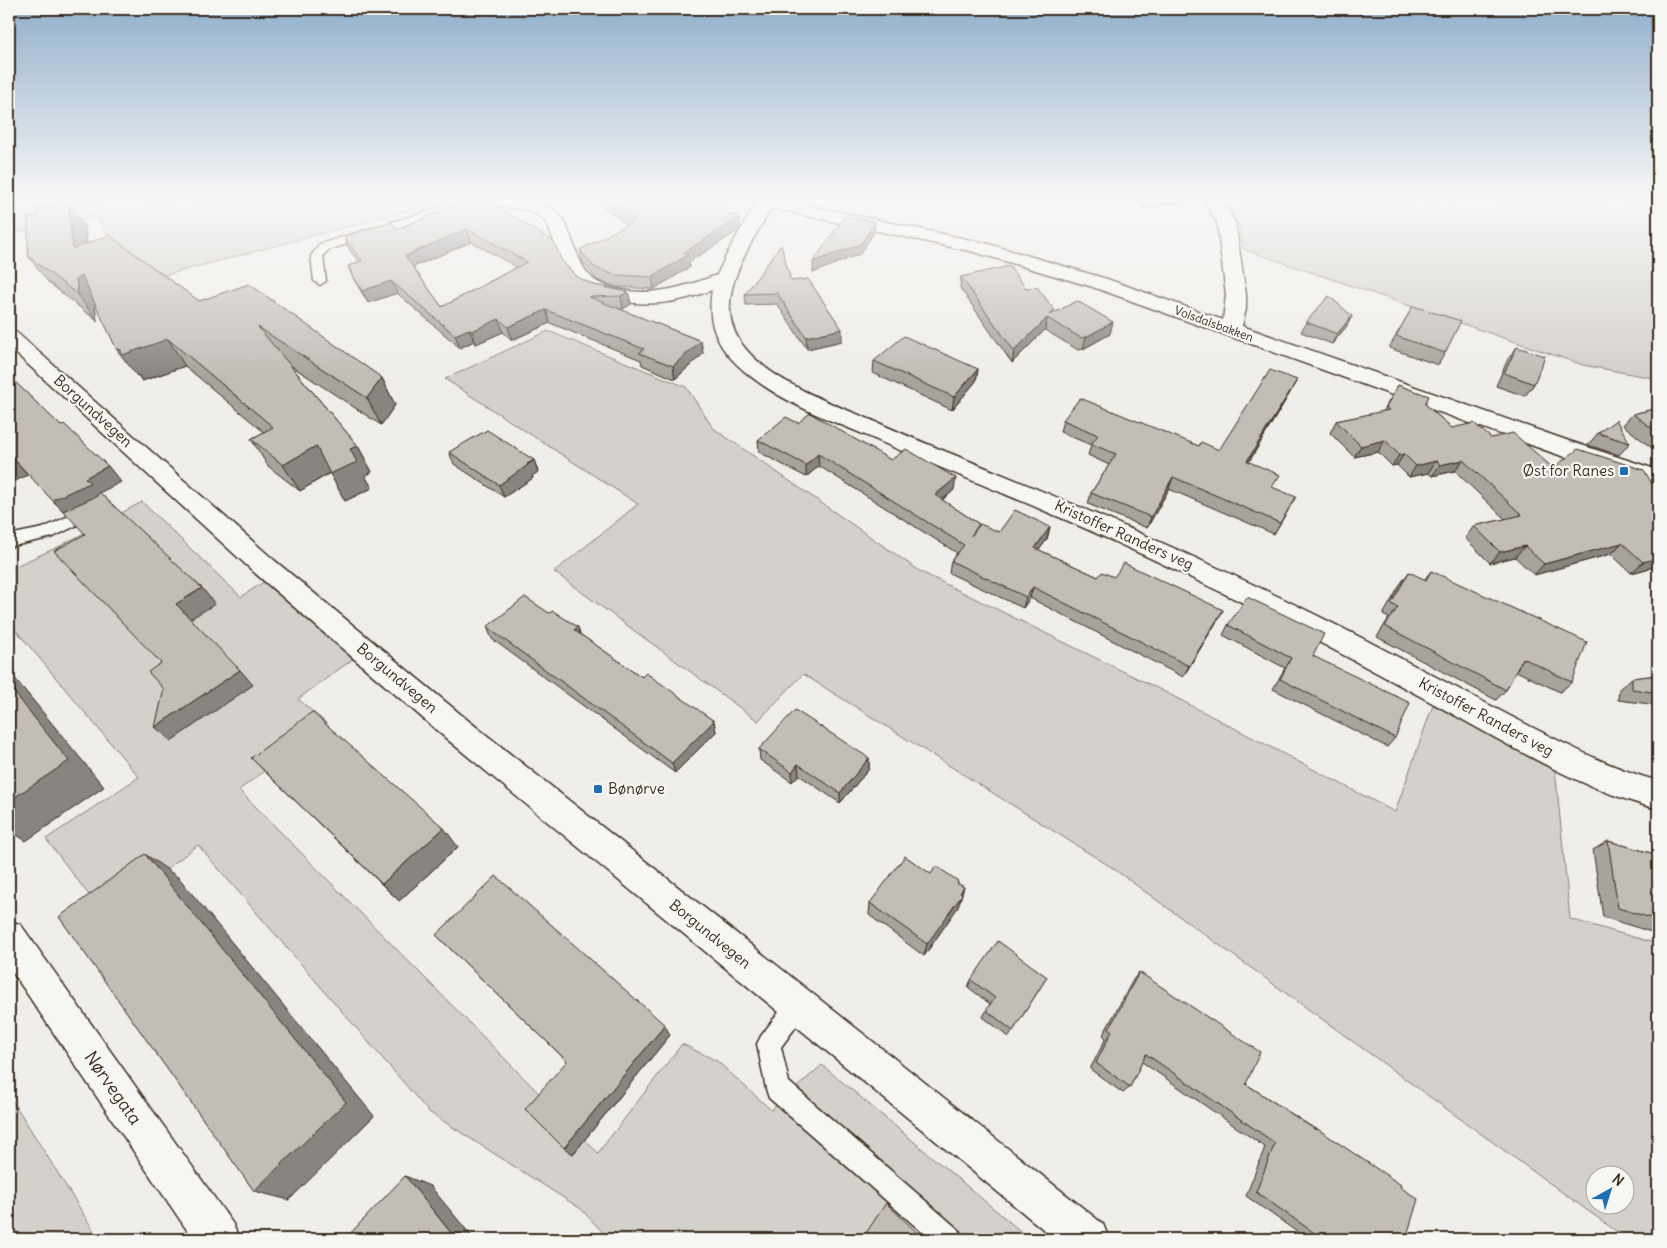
<svg xmlns="http://www.w3.org/2000/svg" width="1667" height="1248" font-family="Delius,sans-serif">
<rect width="100%" height="100%" fill="#efeeea"/>
<filter id="ink" filterUnits="userSpaceOnUse"><feTurbulence type="fractalNoise" baseFrequency=".02" numOctaves="2"/><feDisplacementMap in="SourceGraphic" scale="10" xChannelSelector="R" yChannelSelector="G"/><feConvolveMatrix kernelMatrix="1 2 1 2 8 2 1 2 1" color-interpolation-filters="sRGB"/></filter>
<g filter="url(#ink)">
<path fill="#d4d1cc" stroke="#887e75" fill-rule="evenodd" d="M9,201H434V204L158,277L124,261L96,216L9,234Z
M1224,201H1658V379L1583,365L1243,249L1239,226Z
M548,331L686,387L713,428L921,572L1165,692L1395,812L1433,705L1555,768L1570,919L1658,944V1239H1627L1111,867L803,674L758,721L554,572L638,504L445,379ZM1594,1176H1624V1206H1594Z
M142,502L241,597L265,581L353,659L298,699L327,724L239,790L598,1153L682,1044L717,1061L771,1110L822,1065L1030,1239H936L892,1200L867,1239H609L581,1209L429,1112L198,845L105,916L46,839L139,777L9,622V569L60,546Z
M9,1095L99,1239H9Z"/>
<g fill="none" stroke-linecap="round" stroke-linejoin="round">
<defs>
<path id="service" d="M449,201H463L443,213L328,250L323,256L326,281L320,285L314,281L311,256L320,244L435,209Z
M92,505L98,507L100,511L98,515L53,537L9,547V535L43,528Z
M798,993L806,997L810,1005L806,1013L781,1047L789,1082L959,1230L963,1239H930L769,1098L766,1089L757,1044L761,1036L790,997Z"/>
<path id="minor" d="M491,201C510,201 534,197 551,208C567,217 570,237 577,253C580,261 584,270 590,276C597,284 608,287 617,289C653,297 684,287 717,275L728,252L755,205L751,201H788L985,243L1107,279L1223,320L1226,295L1217,222L1204,201H1222L1235,222L1239,248L1246,295V309L1242,326L1569,441L1658,470V487L1553,453L1093,287L974,252L771,208C751,245 713,296 738,338C762,380 834,404 876,422C901,433 926,444 952,454C1090,510 1225,568 1358,636C1410,663 1462,691 1514,718C1561,742 1607,767 1658,781V809C1583,790 1514,748 1447,711C1365,666 1284,622 1200,582C1137,551 1072,522 1007,495C965,477 921,460 879,441C841,424 799,410 764,386C728,361 704,336 712,290C678,303 647,308 611,299C592,295 578,290 567,272C560,261 550,226 544,220C531,206 511,209 494,205Z"/>
<path id="tertiary" d="M9,920L21,925L233,1224L239,1239H193L9,967Z"/>
<path id="secondary" d="M9,330L16,332L274,560L470,722L1103,1224L1109,1239H1055L448,740L256,574L9,347Z"/>
</defs>
<use href="#service" stroke="#3b2a1e" stroke-width="3"/>
<use href="#minor" stroke="#3b2a1e" stroke-width="3"/>
<use href="#tertiary" stroke="#3b2a1e" stroke-width="3"/>
<use href="#secondary" stroke="#3b2a1e" stroke-width="3"/>
<use href="#service" fill="#f6f6f2" fill-rule="evenodd"/>
<use href="#minor" fill="#f6f6f2" fill-rule="evenodd"/>
<use href="#tertiary" fill="#f6f6f2" fill-rule="evenodd"/>
<use href="#secondary" fill="#f6f6f2" fill-rule="evenodd"/>
</g>
<path fill="#a7a39d" stroke="#3b2a1e" fill-rule="evenodd" d="M466,201L562,261L577,277L594,285L628,292L631,304L623,309H619L701,341L703,354L675,379L642,365L641,360L550,323L512,340L503,332L476,344L474,341L460,348L397,293L368,303L353,278L348,266L359,262L349,249L344,236L397,229ZM471,242L517,267L442,307L413,267Z
M596,201H726L728,214L740,228L738,231L689,262L690,267L654,289L617,287L597,280L583,262L580,250L627,225Z
M1137,201H1192V202L1143,208Z
M85,228L87,244L199,301L382,378L395,405L381,425L290,365L358,446L372,472L365,476L372,488L345,501L330,473L300,491L268,466L251,439L264,432L185,366L142,381L138,375L137,376L96,305H95L97,321L48,282L28,256Z
M961,277L1026,288L1055,311L1054,313L1110,334L1083,349L1078,350L1045,330L1012,363L960,288Z
M791,281L842,341L807,349L777,304L746,305L745,294Z
M1413,306L1445,353L1438,365L1389,348Z
M1352,316L1346,327L1332,344L1301,332L1306,322Z
M1517,347L1534,384L1525,396L1496,386L1508,359Z
M874,361L978,369L976,381L952,410L873,373Z
M1398,385L1425,404L1452,428L1491,438L1553,468L1658,494V566L1631,573L1611,554L1534,575L1515,557L1490,563L1465,538L1474,526L1505,519L1455,471L1432,476L1428,473L1409,477L1397,465L1392,466L1378,452L1354,457L1330,433L1336,421L1383,412Z
M1291,391L1249,462L1273,488L1289,509L1274,534L1169,489L1147,528L1088,504L1091,493L1109,465L1088,455L1091,445L1060,432L1063,420L1219,450Z
M1658,408V453L1623,425L1633,414Z
M798,423L891,460L954,490L942,500L979,524L978,527L999,532L1050,527L1047,539L1039,550L1098,577H1114L1223,610L1217,621L1183,677L1030,598L1023,608L949,573L951,561L957,553L819,466L806,477L759,452L758,440Z
M1598,433L1630,443L1619,455L1588,445Z
M449,452L534,460L538,472L532,476L533,478L504,497L454,464Z
M1431,571L1572,682L1560,692L1516,671L1506,690L1496,700L1377,637L1389,618L1383,615L1401,583L1409,572L1424,580Z
M1228,625L1313,656L1395,738L1387,747L1273,689L1285,668L1223,635Z
M487,627L581,635L642,677L714,721L716,732L675,773L492,639Z
M1658,675V705L1618,700L1619,689L1632,678Z
M759,749L869,758V769L840,803L799,775L792,782L760,760Z
M251,758L458,847L399,901Z
M1608,841L1658,855V934L1603,917L1593,850Z
M931,874L958,884L964,887L958,907L924,956L869,915L870,903Z
M436,935L670,1035L573,1154L567,1061Z
M1139,972L1246,1084L1315,1129L1316,1128L1400,1187L1406,1239H1307L1246,1196L1265,1147L1142,1062L1130,1087L1123,1093L1090,1069L1106,1038L1103,1035L1133,980Z
M1047,977L1009,1037L983,1017L990,1004L968,987L971,980Z"/>
<path fill="#888480" stroke="#3b2a1e" d="M1145,201H1192V202L1143,208Z
M68,202L85,228L91,275L73,249Z
M739,216L740,228L738,231L689,262L690,267L654,289L652,277L683,253Z
M875,222L874,232L860,254L813,273V262Z
M467,229L471,242L410,268L405,256Z
M82,276L101,302L95,305L97,321L78,295L76,279Z
M391,281L397,293L368,303L362,291Z
M628,292L631,304L623,309L621,296Z
M546,310L550,323L512,340L508,327Z
M1352,316L1346,327L1332,344L1337,334Z
M1047,318L1045,330L1012,363L1014,351Z
M499,319L503,332L476,344L472,331Z
M1113,322L1110,334L1083,349L1086,337Z
M469,329L474,341L460,348L455,335Z
M842,329V341L807,349L806,337Z
M168,339L185,366L142,381L138,375L137,376L117,350Z
M701,341L703,354L675,379L673,366Z
M978,369L976,381L952,410L954,397Z
M382,378L395,405L381,425L367,398Z
M1297,380L1291,391L1242,473L1247,461Z
M1385,440L1378,452L1354,457L1361,446Z
M316,446L331,472L300,491L283,465Z
M358,446L372,472L365,476L372,488L345,501L330,474L350,449Z
M818,454L819,466L806,477V465Z
M1404,454L1397,465L1392,466L1399,455Z
M14,459L28,475L9,484V461Z
M534,460L538,472L532,476L533,478L504,497L499,485Z
M1463,460L1455,471L1432,476L1440,465Z
M1436,461L1428,473L1409,477L1416,466Z
M108,466L121,482L99,493L103,498L67,515L52,500L85,478Z
M1173,477L1169,489L1147,528L1151,517Z
M956,478L954,490L934,507L935,495Z
M1050,527L1047,539L1032,560L1035,548Z
M1622,543L1611,554L1534,575L1544,564Z
M1525,546L1515,557L1490,563L1500,552Z
M1658,558V566L1631,573L1643,562Z
M1033,587L1030,598L1023,608L1026,597Z
M202,588L215,604L190,619L176,604Z
M1223,610L1217,621L1183,677L1189,666Z
M578,627L582,639L574,630Z
M240,670L253,685L171,741L155,727Z
M9,671L104,787L26,841L9,830Z
M714,721L716,732L675,773L672,763Z
M869,758V769L840,803V793Z
M798,764L799,775L792,782V772Z
M444,828L458,847L399,901L382,884Z
M145,854L179,878L374,1116L289,1200L254,1191Z
M964,887L958,907L924,956L927,944Z
M665,1025L670,1035L573,1154L564,1148Z
M405,1176L430,1186L474,1239H456Z"/>
<path fill="#c2bdb7" stroke="#3b2a1e" fill-rule="evenodd" d="M466,201H489L554,242L562,261L577,277L594,285L628,292L621,296L589,297L701,341L673,366L639,353L644,349L546,310L508,327L499,319L472,331L469,329L455,335L391,281L362,291L348,266L362,261L344,236L391,222L397,229ZM467,229L527,262L442,307L405,256Z
M609,201H726L728,214L739,216L737,219L683,253L688,255L652,277L615,275L594,267L580,250L635,220Z
M68,202L73,249L109,235L199,301L249,284L382,378L367,398L258,327L358,446L350,449L357,462L330,474L316,446L283,465L251,439L273,427L168,339L123,355L120,349L117,350L82,276L76,279L78,295L28,256V218L37,216V209Z
M845,216L875,222L861,244L813,262Z
M781,245L791,281L808,279L842,329L806,337L777,293L745,294Z
M1009,266L1026,288L1037,287L1055,311L1050,315L1077,301L1113,322L1086,337L1081,338L1047,318L1014,351L961,277Z
M1329,296L1352,316L1337,334L1306,322Z
M1413,306L1461,321L1445,353L1396,336Z
M904,336L978,369L954,397L874,361Z
M1517,347L1545,356L1534,384L1504,373Z
M1270,370L1297,380L1247,461L1280,475L1272,487L1296,497L1280,523L1173,477L1151,517L1091,493L1116,454L1091,444L1098,435L1063,420L1080,398L1199,446L1201,442L1219,450Z
M9,376L61,426L64,424L108,466L85,478L90,483L52,500L14,459L9,461Z
M1398,385L1429,396L1425,404L1452,428L1474,423L1491,438L1513,433L1553,468L1578,449L1644,470L1658,494V558L1643,562L1622,543L1544,564L1525,546L1500,552L1474,526L1522,515L1463,460L1440,465L1436,461L1416,466L1404,454L1399,455L1385,440L1361,446L1336,421L1389,410L1386,407Z
M1658,408V433L1633,414Z
M810,413L891,460L906,449L956,478L935,495L979,524L971,536L980,524L999,532L1015,510L1050,527L1035,548L1098,577L1102,572L1114,577L1124,563L1223,610L1189,666L1033,587L1026,597L951,561L964,545L818,454L806,465L758,440L786,417L798,423Z
M1616,420L1630,443L1598,433Z
M487,430L534,460L527,464L528,465L499,485L449,452Z
M99,492L202,588L176,604L240,670L155,727L164,689L148,672L161,663L54,551L85,534L63,511L97,496Z
M1431,571L1587,642L1572,682L1523,658L1506,690L1385,626L1398,607L1391,604L1409,572L1426,580Z
M525,597L549,613L553,611L578,627L574,630L642,677L646,673L714,721L672,763L487,627Z
M1247,597L1324,634L1313,656L1410,703L1395,738L1280,679L1291,658L1228,625Z
M1658,675V693L1632,689V678Z
M9,686L69,761L9,801Z
M795,710L869,758L840,793L798,764L792,772L759,749Z
M312,712L444,828L382,884L251,758Z
M1608,841L1658,855V920L1618,908Z
M145,854L346,1102L254,1191L59,917Z
M905,856L931,874L936,866L958,881L957,883L964,887L960,893L962,895L927,944L870,903Z
M496,876L665,1025L564,1148L525,1109L567,1061L436,935Z
M998,941L1047,977L1013,1031L986,1010L995,998L971,980Z
M1139,972L1260,1052L1246,1084L1316,1130V1128L1401,1185L1400,1187L1418,1199L1406,1239H1323L1256,1192L1275,1143L1146,1054L1130,1087L1096,1063L1112,1031L1109,1029Z
M405,1176L456,1239H345Z
M886,1203L924,1239H862Z"/>
</g>
<linearGradient id="sky" x2="0" y2="1"><stop stop-color="#91afcc"/><stop offset="0.53" stop-color="#f8f7f6"/><stop offset="1" stop-color="#f8f7f6" stop-opacity="0"/></linearGradient>
<rect width="1667" height="376" fill="url(#sky)"/>
<g fill="#1f6fb2" stroke="#f6f6f2" stroke-width="2">
<rect x="1619" y="466" width="10" height="10" rx="2.5"/>
<rect x="593" y="784" width="10" height="10" rx="2.5"/>
</g>
<g text-anchor="middle" stroke-width="4.5" stroke-linejoin="round" paint-order="stroke">
<g font-size="12" fill="#3b2a1e" stroke="#f6f6f2">
<text transform="translate(1214 324) rotate(20)" y="4">Volsdalsbakken</text>
</g>
<g font-size="15" fill="#3b2a1e" stroke="#f6f6f2">
<text transform="translate(93 411) rotate(42)" y="5">Borgundvegen</text>
<text transform="translate(1124 535) rotate(24)" y="5">Kristoffer Randers veg</text>
<text transform="translate(397 678) rotate(40)" y="5">Borgundvegen</text>
<text transform="translate(1486 717) rotate(28)" y="5">Kristoffer Randers veg</text>
<text transform="translate(710 934) rotate(39)" y="5">Borgundvegen</text>
</g>
<g font-size="15" fill="#3b2a1e" stroke="#f6f6f2" text-anchor="end">
<text x="1614" y="476">Øst for Ranes</text>
<text x="608" y="794" text-anchor="start">Bønørve</text>
</g>
<g font-size="18" fill="#3b2a1e" stroke="#f6f6f2">
<text transform="translate(113 1088) rotate(55)" y="6">Nørvegata</text>
</g>
</g>
<rect width="1667" height="1248" fill="none" stroke="#f6f6f2" stroke-width="30"/>
<rect x="15" y="15" width="1637" height="1218" fill="none" stroke="#3b2a1e" stroke-width="2" filter="url(#ink)"/>
<g transform="translate(1610 1190) rotate(39)"><circle r="24" fill="#f6f6f2" stroke="#aba49d"/>
<path d="M0-4L9 19L0 12L-9 19Z" fill="#1f6fb2"/>
<text y="-8" font-size="14" font-weight="bold" text-anchor="middle" fill="#3b2a1e">N</text>
</g>
</svg>
